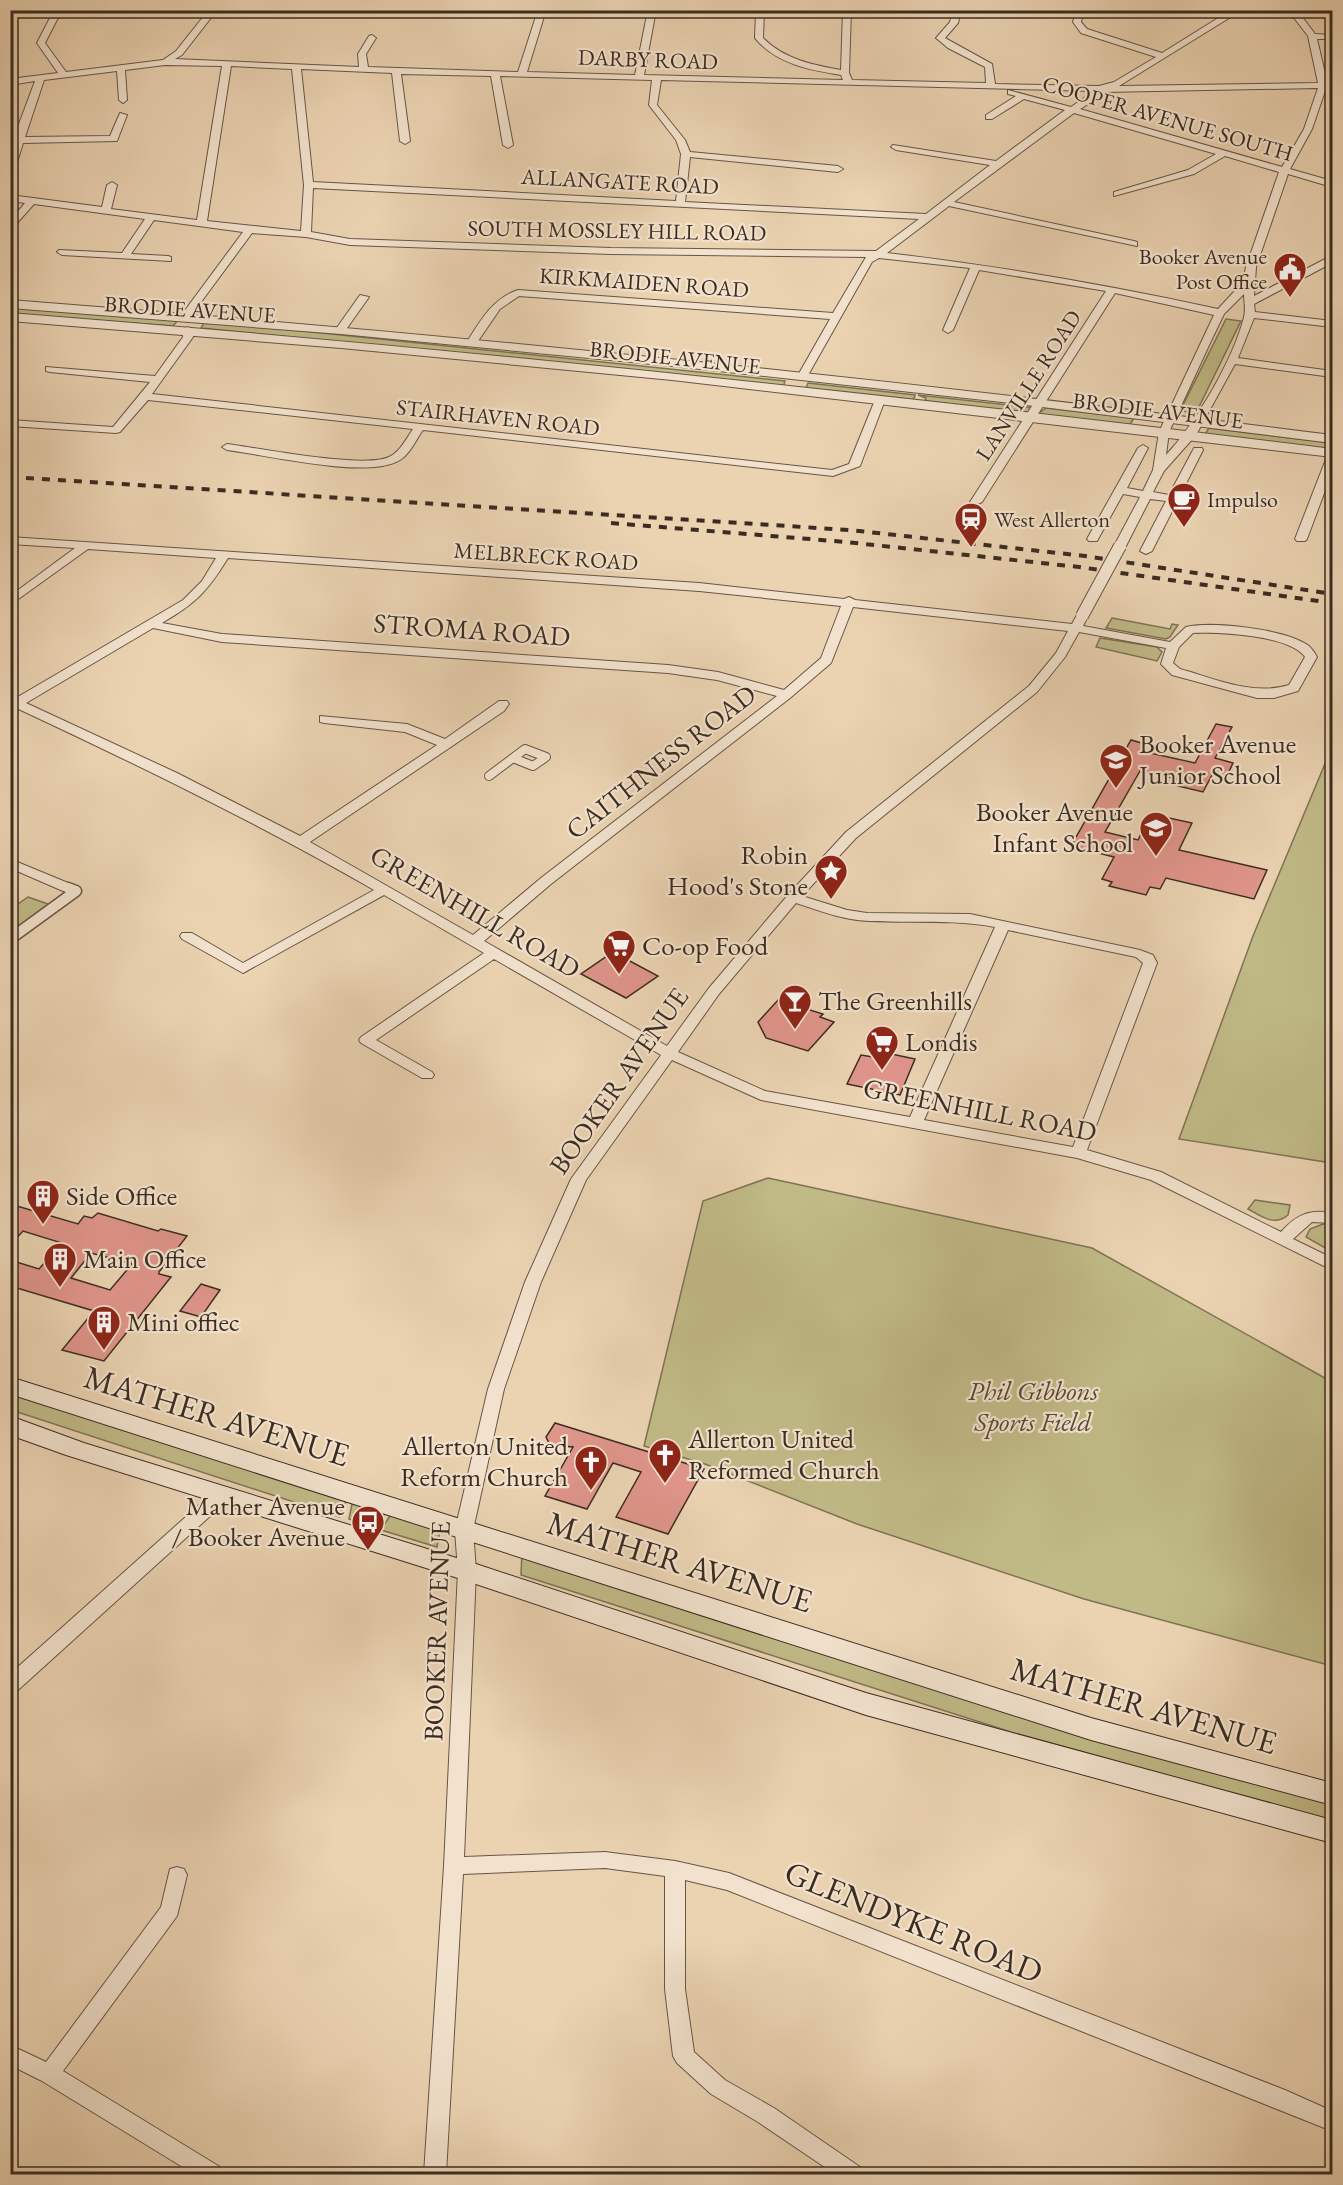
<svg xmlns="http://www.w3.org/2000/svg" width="1343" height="2185" font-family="'EB Garamond',serif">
<rect width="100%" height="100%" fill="#ebd3b2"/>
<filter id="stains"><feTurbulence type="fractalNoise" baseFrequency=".00333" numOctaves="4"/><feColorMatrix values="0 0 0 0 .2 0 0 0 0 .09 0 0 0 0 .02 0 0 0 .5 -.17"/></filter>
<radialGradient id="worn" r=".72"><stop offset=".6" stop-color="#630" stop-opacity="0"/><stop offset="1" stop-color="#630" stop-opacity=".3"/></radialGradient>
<path fill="#c0ba87" stroke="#7e7354" stroke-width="1.5" d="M16,307L179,319L173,326L11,314Z
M1226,319L1241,321L1196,413L1180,411Z
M205,321L785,381L783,388L201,328Z
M808,383L915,395L913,402L805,390Z
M918,395L1028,407L1031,408L1028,413L925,401L926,398Z
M1046,408L1134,418L1129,426L1038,414Z
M1209,428L1332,443V450L1205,434Z
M1112,618L1170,629L1172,624L1178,625L1170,637L1166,639L1106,628Z
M1100,638L1157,647L1162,652L1157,661L1096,647Z
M1332,747V1163L1179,1139L1253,936Z
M28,897L51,905L11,934V909Z
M768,1178L1092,1248L1332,1382V1666L1084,1599L857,1524L705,1464L644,1446L703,1201Z
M1255,1200L1290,1205L1288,1215C1274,1227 1261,1216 1248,1209Z
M1323,1224L1332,1225V1252L1306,1237L1310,1229Z
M11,1390L347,1498L340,1517L11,1410Z
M353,1499L387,1510L376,1528L349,1519Z
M393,1511L441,1526L437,1547L381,1530Z
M522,1553L1332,1797V1821L1014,1733L521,1575Z"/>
<path fill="#e0958b" stroke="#3b2c22" stroke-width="1.5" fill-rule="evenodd" d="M1216,724L1232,727L1215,758L1233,763L1226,778L1212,775L1203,792L1178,786L1181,780L1140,771L1105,832L1138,840L1151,814L1192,823L1179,850L1267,870L1254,899L1166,878L1160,889L1150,887L1146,895L1109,886L1112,882L1102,879L1114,857L1071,846L1131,740L1145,744L1141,751L1195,763Z
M613,952L658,976L626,998L581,974Z
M778,1000L823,1014L820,1017L834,1022L808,1051L766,1038L758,1022Z
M882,1052L915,1059L900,1095L847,1084L861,1055L879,1058Z
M10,1204L78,1224L84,1216L92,1218L98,1213L158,1231L161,1229L187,1236L159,1272V1274L171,1277L104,1361L62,1350L94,1311L10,1286V1260L39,1269L62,1243L23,1231L10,1245ZM91,1253L132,1264L110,1290L71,1278Z
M201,1284L220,1290L201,1317L180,1311Z
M555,1423L704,1469L668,1534L616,1517L641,1472L613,1463L587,1509L545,1496L573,1447L550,1445L546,1437Z"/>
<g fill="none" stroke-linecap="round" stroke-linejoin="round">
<defs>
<path id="pedestrian-far1" d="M525,749L546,757L533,766L513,758Z
M489,776L513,758"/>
<path id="pedestrian" d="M10,939L76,891L68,888"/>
<path id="minor" d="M54,10H62L45,43L66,72L163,60L176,51L203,17L168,10H217L182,55L175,59L359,67L358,54L369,36L372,35L376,38L366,54L368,67L518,72L538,10H546L527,72L635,75L648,10H656L644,75L843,80L841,75C810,70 776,64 755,38L756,10H764L763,38C784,59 812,65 841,70L843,10H851L849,73L852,80L986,83L985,67L948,48L936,38L950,22L953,10H961L958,23L945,38L992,64L995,84L1099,86L1114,82L1156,57L1081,33L1073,22L1076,10H1084L1081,22L1087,29L1162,53L1231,10H1242L1119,86L1318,83L1308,36L1288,10H1297L1315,34L1332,35V39H1317L1327,82L1332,83V87L1326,88L1312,129L1290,169L1332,181V187L1288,174L1256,267L1254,296L1329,257L1332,256V263L1254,304L1255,312L1332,321V327L1254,318L1238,358L1332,371V377L1235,364L1196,435L1164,471L1153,492L1169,495L1193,450L1194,448H1202L1203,450L1152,551L1146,554L1140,551L1166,501L1150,499L1126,546L1120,549L1114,546L1140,497L1123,494L1097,541H1089L1087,539L1138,448L1143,445L1148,448L1127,488L1143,491L1153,470L1159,432L1214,315L1115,293L982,502L976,505L970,502L1106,291L979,270L953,330L948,333L943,330L970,268L879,258L872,262L807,377L802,380L797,377L830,319L519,296L500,309L476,344L467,342C480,321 493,298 518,290L833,313L866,257L611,254L350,245L306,237L252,233L193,313L194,319H186L183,313L243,232L154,220L131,254L168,256L171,257V261L62,255L57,252L59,250L122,253L145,219L34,204L10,231V221L25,203L10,201V195L102,207L107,185L112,182L117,185L111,209L197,220L222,66L165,65L125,70L127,100L123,103L119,100L117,71L44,80L25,137L110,136L120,113L127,115L117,141L23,143L15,169L10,172L13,140L35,81L10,85V79L58,73L37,43ZM231,66L292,69L304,185L301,231L207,221ZM301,69L392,73L400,141L405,144L410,141L401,74L491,76L503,145L508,148L513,145L500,76L652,80L649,105L676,140L681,154L676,201L313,182ZM661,80L1094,91L1071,107L1008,90V94L1016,96L986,115V119H992L1024,99L1065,110L996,161L893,145L891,147L896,150L990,165L926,214L685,202L690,157L838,172L843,169L838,166L690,152L685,140L657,105ZM1318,88L1304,129L1282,167L1080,109L1100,97L1103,92ZM1074,113L1216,154L1188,170L1114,192V196L1194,174L1225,156L1279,172L1246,267L1243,282L1218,309C1108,285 999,266 887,253L949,206L1137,246V242L1134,241L954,202ZM313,188L919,219L876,251L611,248L350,239L311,232ZM1244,294C1244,301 1246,310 1244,317C1233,360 1196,423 1166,455L1169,432L1211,341L1224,314Z
M360,295L369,297L345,331H337L336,329Z
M188,327L193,330V337L152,394L832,470L849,464L875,400L880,397L885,400L860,466L833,476L423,430C415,441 409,457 396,462C362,478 267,455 227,450L222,447L227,444C259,448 363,469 389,457C400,452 406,439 413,429L148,400L120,432L116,433L10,426V420L113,427L150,382L50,372L46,371V367L155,376L183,337V330Z
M1332,456V472L1307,539L1305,541H1297L1295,539L1326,459Z
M10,537L699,583L844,599L849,597L855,600L1072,624L1078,613L1082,612L1088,616L1083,626L1170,642L1186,627C1213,621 1286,629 1309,646C1312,649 1315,653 1317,657L1298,691L1274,698H1257L1172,675L1161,664L1166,648L1079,632L1065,657L1037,692L856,838L802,896L847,910L867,913L970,914L1140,950L1153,955L1157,963L1087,1150L1161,1172L1281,1232C1296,1215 1309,1209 1332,1213V1223L1312,1222L1293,1239L1332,1258V1270L1151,1180L1077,1158L761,1100L672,1060L586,1180L541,1282L504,1389L473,1530L476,1571L464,1857L605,1852L675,1861L729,1873L1285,2090L1332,2111V2131L727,1890L685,1880V1989L694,2052L725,2080L774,2108L860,2167L863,2174H835L758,2122L711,2094L677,2063L673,2056L665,1989V1876L605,1868L463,1874L446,2174H424L444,1866L458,1571L455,1530L488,1389L525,1282L571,1179L661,1055L494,959L376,1040L432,1072L434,1075L432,1078H422L361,1043L359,1040L361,1037L484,953L384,895L243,973L182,939L180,936L182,933H192L243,963L374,890C256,822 134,763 10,705V696L16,698L183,600L202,581L216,558L88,549L10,605V596L75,548L10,544ZM228,558L699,591L841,606L821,658L784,690L718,672L668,665L222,634L162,623C196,603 207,592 228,558ZM853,607L1068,631L1056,653L1029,686L846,832L788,895L709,988L667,1046L484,941L551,884L790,698L831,663ZM153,628L222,642L668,673L717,680L777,696L541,878L473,935L310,842L504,711L509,704L507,701H499L445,739L407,724L320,716V722L324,723L405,732L437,745L300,836L177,773L26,703ZM1193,633C1219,632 1289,635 1305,657L1289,685C1253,696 1216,679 1180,669L1173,663L1179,647ZM796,903C820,911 844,920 869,921C911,923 953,919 995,927L910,1117L765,1091L678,1052L719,994ZM1008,930L1136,957L1143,963L1073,1147L924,1120Z
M10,859L73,885L75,888L73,891H63L10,868Z
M223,1487L229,1489L232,1494L229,1499L17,1691L10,1693V1674L217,1489Z
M177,1867L184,1869L187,1875L177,1916L63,2071L220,2167L223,2174H194L42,2081L10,2065V2045L46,2062L161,1907L170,1869Z"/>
<path id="tertiary" d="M10,300C452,334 893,379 1332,435V443L1002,402L672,366L341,334L10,308Z
M10,313C452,348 892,394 1332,449V457L672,380L341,348L10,321Z"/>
<path id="secondary" d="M10,1377L1091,1718L1332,1783V1805L1091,1740L10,1394Z
M10,1416L84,1443L476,1564L866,1693L1332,1820V1843L866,1715L461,1579L66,1455L10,1435Z"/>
</defs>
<use href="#pedestrian-far1" stroke="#675646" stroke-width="10"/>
<use href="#pedestrian" stroke="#675646" stroke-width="13"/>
<use href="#minor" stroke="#675646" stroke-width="2"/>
<use href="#tertiary" stroke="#675646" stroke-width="2"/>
<use href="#secondary" stroke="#3b2c22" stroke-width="2"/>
<use href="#pedestrian-far1" stroke="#f2e2cd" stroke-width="8"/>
<use href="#pedestrian" stroke="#f2e2cd" stroke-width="10"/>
<use href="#minor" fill="#f2e2cd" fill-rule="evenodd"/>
<use href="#tertiary" fill="#f2e2cd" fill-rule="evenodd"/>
<use href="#secondary" fill="#f2e2cd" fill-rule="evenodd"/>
<path stroke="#3b2c22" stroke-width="4" stroke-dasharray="8 8" stroke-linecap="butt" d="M10,477L850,530L1085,556L1332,594
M611,523L846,542L1079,567L1332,603"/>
<defs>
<path id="minor-bridge" d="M1082,616L1120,546"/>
</defs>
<use href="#minor-bridge" stroke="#675646" stroke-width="14" stroke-linecap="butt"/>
<use href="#minor-bridge" stroke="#f2e2cd" stroke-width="12"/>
</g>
<defs>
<symbol id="civic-pin" viewBox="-11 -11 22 30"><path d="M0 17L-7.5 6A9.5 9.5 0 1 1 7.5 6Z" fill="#8f2418" stroke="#f2e2cd"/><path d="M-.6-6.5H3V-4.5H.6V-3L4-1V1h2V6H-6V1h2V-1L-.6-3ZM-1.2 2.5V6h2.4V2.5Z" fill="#fff"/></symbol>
<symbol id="cafe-pin" viewBox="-11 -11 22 30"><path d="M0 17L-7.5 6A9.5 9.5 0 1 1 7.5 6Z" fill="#8f2418" stroke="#f2e2cd"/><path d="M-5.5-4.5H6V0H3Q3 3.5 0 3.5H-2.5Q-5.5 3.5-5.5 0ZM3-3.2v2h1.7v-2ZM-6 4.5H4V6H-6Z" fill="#fff"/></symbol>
<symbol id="station-pin" viewBox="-11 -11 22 30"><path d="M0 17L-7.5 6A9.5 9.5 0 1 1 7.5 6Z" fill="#8f2418" stroke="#f2e2cd"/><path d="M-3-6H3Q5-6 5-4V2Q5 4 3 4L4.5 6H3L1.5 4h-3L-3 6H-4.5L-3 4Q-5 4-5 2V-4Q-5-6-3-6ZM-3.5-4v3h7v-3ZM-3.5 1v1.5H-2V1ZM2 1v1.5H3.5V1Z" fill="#fff"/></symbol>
<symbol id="school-pin" viewBox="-11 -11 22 30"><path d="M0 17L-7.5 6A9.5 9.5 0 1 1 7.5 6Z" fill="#8f2418" stroke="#f2e2cd"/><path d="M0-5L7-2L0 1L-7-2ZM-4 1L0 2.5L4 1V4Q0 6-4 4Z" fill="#fff"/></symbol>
<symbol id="sight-pin" viewBox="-11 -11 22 30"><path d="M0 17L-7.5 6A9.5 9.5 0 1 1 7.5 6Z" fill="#8f2418" stroke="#f2e2cd"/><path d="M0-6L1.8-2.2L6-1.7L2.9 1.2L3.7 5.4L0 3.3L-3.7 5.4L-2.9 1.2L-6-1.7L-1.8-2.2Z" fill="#fff"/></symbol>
<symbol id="supermarket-pin" viewBox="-11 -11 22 30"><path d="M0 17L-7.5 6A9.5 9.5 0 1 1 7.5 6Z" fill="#8f2418" stroke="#f2e2cd"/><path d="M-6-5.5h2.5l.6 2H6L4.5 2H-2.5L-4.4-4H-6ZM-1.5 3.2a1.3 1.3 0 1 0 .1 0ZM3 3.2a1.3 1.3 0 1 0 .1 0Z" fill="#fff"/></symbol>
<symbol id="bar-pin" viewBox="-11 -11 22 30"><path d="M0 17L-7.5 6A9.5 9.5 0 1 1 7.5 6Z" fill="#8f2418" stroke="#f2e2cd"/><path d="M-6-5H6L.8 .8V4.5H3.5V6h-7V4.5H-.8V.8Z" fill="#fff"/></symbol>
<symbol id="building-pin" viewBox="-11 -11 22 30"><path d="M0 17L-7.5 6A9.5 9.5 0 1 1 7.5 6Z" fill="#8f2418" stroke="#f2e2cd"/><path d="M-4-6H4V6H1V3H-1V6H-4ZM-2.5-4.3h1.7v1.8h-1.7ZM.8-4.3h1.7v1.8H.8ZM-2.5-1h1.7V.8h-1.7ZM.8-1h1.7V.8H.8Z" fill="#fff"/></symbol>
<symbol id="church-pin" viewBox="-11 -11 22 30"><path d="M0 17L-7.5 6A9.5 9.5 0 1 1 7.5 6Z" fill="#8f2418" stroke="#f2e2cd"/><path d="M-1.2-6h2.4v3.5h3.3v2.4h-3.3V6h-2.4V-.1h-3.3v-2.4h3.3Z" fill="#fff"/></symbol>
<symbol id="bus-pin" viewBox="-11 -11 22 30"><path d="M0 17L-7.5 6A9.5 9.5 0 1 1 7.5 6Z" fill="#8f2418" stroke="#f2e2cd"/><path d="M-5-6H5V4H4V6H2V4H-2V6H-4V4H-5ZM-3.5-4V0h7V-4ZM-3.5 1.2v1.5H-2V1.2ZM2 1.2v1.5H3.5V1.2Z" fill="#fff"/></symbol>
</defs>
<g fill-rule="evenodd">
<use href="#civic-pin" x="1271" y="250" width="38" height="52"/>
<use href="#cafe-pin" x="1165" y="480" width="38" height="52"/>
<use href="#station-pin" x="952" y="500" width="38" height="52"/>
<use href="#school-pin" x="1097" y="741" width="38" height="52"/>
<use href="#school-pin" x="1137" y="809" width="38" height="52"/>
<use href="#sight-pin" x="812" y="852" width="38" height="52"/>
<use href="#supermarket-pin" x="600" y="927" width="38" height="52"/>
<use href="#bar-pin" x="776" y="982" width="38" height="52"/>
<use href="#supermarket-pin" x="863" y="1023" width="38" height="52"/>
<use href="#building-pin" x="24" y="1177" width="38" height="52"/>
<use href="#building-pin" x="41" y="1240" width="38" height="52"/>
<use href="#building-pin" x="85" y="1303" width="38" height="52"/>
<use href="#church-pin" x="646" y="1436" width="38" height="52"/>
<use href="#church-pin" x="572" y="1443" width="38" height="52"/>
<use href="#bus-pin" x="349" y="1503" width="38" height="52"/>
</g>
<g text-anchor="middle" stroke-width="4.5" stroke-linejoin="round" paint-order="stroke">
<g font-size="22" fill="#3b2c22" stroke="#f2e2cd">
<text transform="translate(648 59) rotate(2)" y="8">DARBY ROAD</text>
<text transform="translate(1168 118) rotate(16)" y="8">COOPER AVENUE SOUTH</text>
<text transform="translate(620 181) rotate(3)" y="8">ALLANGATE ROAD</text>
<text transform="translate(617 230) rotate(1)" y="8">SOUTH MOSSLEY HILL ROAD</text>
<text transform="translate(644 282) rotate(4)" y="8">KIRKMAIDEN ROAD</text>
<text transform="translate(190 309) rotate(4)" y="8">BRODIE AVENUE</text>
<text transform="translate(675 357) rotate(6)" y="8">BRODIE AVENUE</text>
<text transform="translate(1028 385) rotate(-57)" y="8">LANVILLE ROAD</text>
<text transform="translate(1158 410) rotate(7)" y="8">BRODIE AVENUE</text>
<text transform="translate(498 417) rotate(6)" y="8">STAIRHAVEN ROAD</text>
<text transform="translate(546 556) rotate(4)" y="8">MELBRECK ROAD</text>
</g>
<g font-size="22" fill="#3b2c22" stroke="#f2e2cd" text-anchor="start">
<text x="1267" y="264" text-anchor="end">Booker Avenue<tspan x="1267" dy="25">Post Office</tspan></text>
<text x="1207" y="507">Impulso</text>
<text x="994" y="527">West Allerton</text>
</g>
<g font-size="27" fill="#3b2c22" stroke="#f2e2cd">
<text transform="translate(472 630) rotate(4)" y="9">STROMA ROAD</text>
<text transform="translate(661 762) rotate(-38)" y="9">CAITHNESS ROAD</text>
<text transform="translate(475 912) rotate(30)" y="9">GREENHILL ROAD</text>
<text transform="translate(619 1081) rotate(-55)" y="9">BOOKER AVENUE</text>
<text transform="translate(980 1110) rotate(11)" y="9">GREENHILL ROAD</text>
<text transform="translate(437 1631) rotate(-88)" y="9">BOOKER AVENUE</text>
</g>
<g font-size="27" fill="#3b2c22" stroke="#f2e2cd" text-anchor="start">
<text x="1139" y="753">Booker Avenue<tspan x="1139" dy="31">Junior School</tspan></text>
<text x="1133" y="821" text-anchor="end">Booker Avenue<tspan x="1133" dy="31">Infant School</tspan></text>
<text x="808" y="864" text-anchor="end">Robin<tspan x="808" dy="31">Hood's Stone</tspan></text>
<text x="642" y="955">Co-op Food</text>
<text x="818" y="1010">The Greenhills</text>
<text x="905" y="1051">Londis</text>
<text x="66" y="1205">Side Office</text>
<text x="83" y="1268">Main Office</text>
<text x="127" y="1331">Mini offiec</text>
<text x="688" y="1448">Allerton United<tspan x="688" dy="31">Reformed Church</tspan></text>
<text x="568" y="1455" text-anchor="end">Allerton United<tspan x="568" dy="31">Reform Church</tspan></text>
<text x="345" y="1515" text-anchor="end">Mather Avenue<tspan x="345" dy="31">/ Booker Avenue</tspan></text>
</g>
<g font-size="27" font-style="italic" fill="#564836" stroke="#f2e2cd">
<text x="1033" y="1400">Phil Gibbons<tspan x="1033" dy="31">Sports Field</tspan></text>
</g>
<g font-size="33" fill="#3b2c22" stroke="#f2e2cd">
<text transform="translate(217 1415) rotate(17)" y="12">MATHER AVENUE</text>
<text transform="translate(680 1561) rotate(17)" y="12">MATHER AVENUE</text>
<text transform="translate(1144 1705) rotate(16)" y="12">MATHER AVENUE</text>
<text transform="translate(914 1921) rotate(22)" y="12">GLENDYKE ROAD</text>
</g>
</g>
<rect width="1343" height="2185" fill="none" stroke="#ebd3b2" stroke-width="36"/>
<rect x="12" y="12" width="1319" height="2161" fill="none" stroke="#3b2c22" stroke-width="3"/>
<rect x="18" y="18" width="1307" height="2149" fill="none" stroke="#3b2c22" stroke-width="1.5"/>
<rect width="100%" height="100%" filter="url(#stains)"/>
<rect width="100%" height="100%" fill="url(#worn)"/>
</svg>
